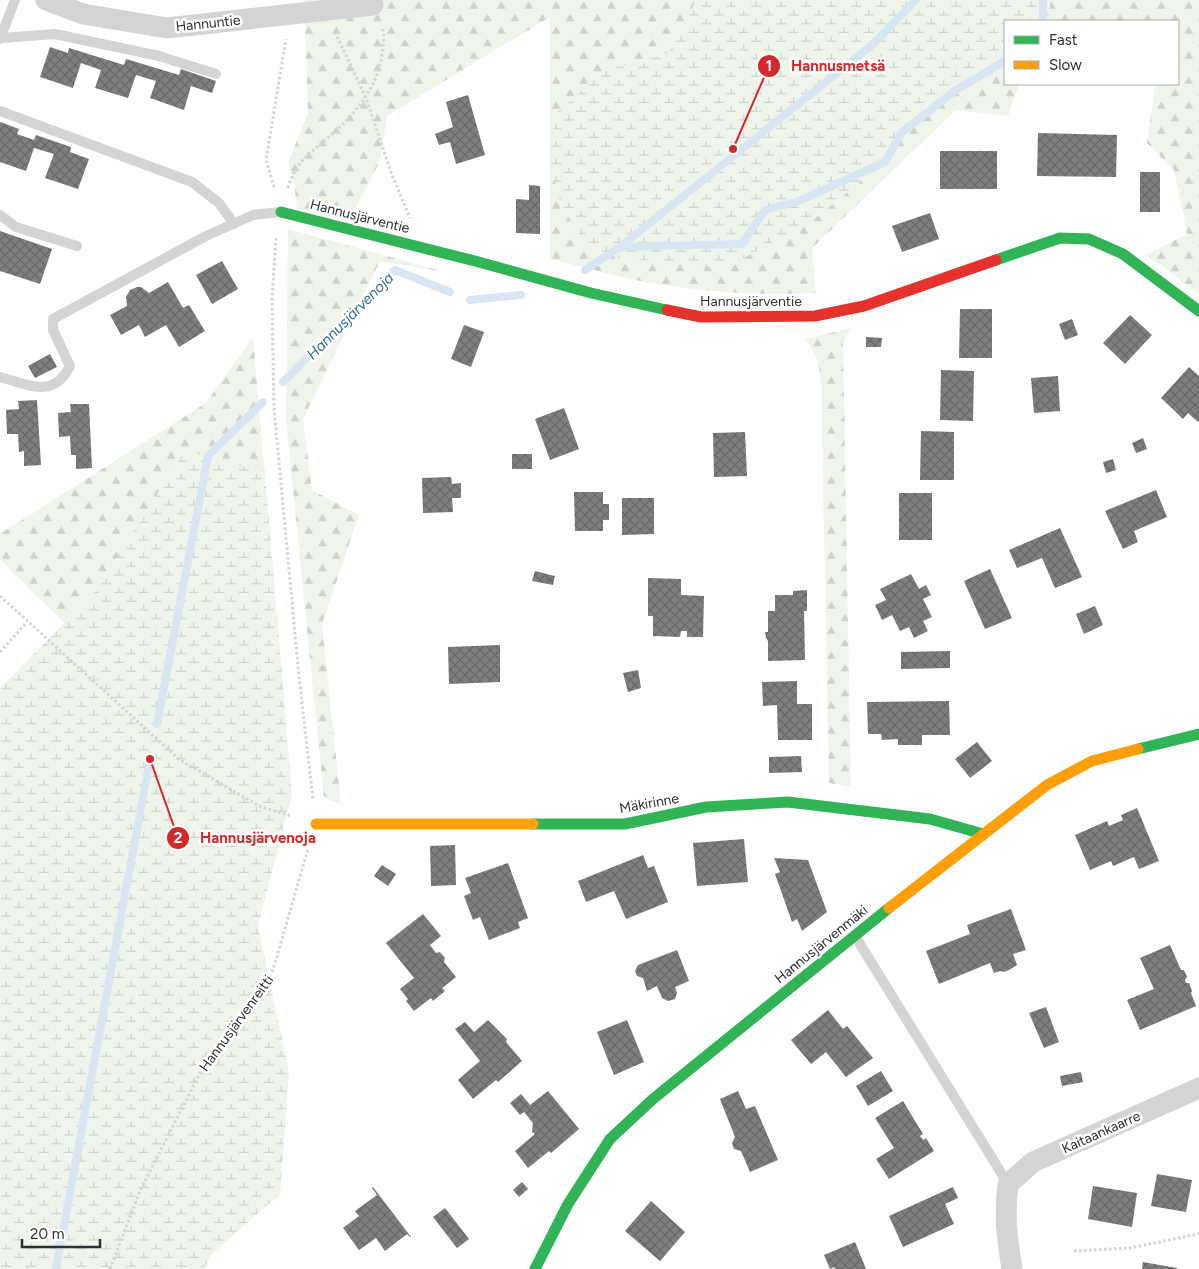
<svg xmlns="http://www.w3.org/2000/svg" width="1199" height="1269" font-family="Figtree,sans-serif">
<defs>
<pattern id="forest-firs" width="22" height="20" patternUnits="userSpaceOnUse" patternTransform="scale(1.25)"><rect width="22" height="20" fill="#f0f5ec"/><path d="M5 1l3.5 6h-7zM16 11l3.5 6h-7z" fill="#ced2cb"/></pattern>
<pattern id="wetland-marsh" width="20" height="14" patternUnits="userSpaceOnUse" patternTransform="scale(1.25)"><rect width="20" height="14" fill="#f0f5ec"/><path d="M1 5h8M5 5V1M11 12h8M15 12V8" fill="none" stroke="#ced2cb"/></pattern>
<pattern id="building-cross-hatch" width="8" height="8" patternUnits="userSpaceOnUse" patternTransform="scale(1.25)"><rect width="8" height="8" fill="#7f7f7f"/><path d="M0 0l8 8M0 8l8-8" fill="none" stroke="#686868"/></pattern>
</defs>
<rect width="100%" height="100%" fill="#fff"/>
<path fill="url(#forest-firs)" d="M304,0H1199V294L1146,255L1187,234L1174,170L1147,143L1155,84H1178V21H1005V84H1019L1008,116L956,110L812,248L816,293C760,296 706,292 651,283C617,277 584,267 550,259V17L387,116L380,161L350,219L297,209L294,183L288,163L308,113Z
M288,229L445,272L380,261L303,419L312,490L359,515L322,624L341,804L324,798L286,420Z
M852,328L843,342L851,787L829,783L821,383C820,365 816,353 805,339Z
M253,337L292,795L142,699L0,560V534L206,403Z"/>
<path fill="url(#wetland-marsh)" d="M696,0H1050V21H1005V68L956,90L902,132L885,162L812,221L725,268L619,258L588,246L561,206L549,158L556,113L606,70L668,53L685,24Z
M184,452L208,456L265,473L292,795L258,926L289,1072L280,1194L212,1254L204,1269H0V688L95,592Z"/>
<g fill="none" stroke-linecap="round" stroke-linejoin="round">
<path stroke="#d8e6f3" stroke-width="8" d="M1043,21V0
M620,247L873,44L916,0
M585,270L620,247L742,244L765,210L799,201L885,162L902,132L956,90L1005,61
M470,300L521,295
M283,382L395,270L450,292
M157,724L208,456L263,402
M56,1269L150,759"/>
</g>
<path fill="url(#building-cross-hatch)" d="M50,47L68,53L69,48L124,65L126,59L179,75L181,69L216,81L212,93L191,86L184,110L150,98L156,81L136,75L128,98L95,88L101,70L81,63L73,88L40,77Z
M468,95L485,155L456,164L450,142L439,145L435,134L453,127L446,102Z
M0,122L19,129L17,134L34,140L36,135L71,147L70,152L89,159L78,189L45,178L54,154L34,148L26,171L0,162Z
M1038,133L1117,135L1116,177L1037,176Z
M940,151H997V189H940Z
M1140,172H1160V212H1140Z
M529,185L540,186V234L516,233V199L529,200Z
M930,213L939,239L902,252L892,226Z
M0,231L52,249L40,284L0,271Z
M222,261L238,289L212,304L196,275Z
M168,282L183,308L189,305L205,331L179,347L166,325L145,337L139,325L121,335L110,315L127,306L126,297L130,290L137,287H141L149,293Z
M960,309H992V358H959Z
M1130,315L1152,335L1125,364L1103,343Z
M1072,319L1078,335L1065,340L1059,324Z
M464,325L484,332L471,367L451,359Z
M866,337L882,338L881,347H866Z
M50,354L57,367L35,378L28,366Z
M1189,367L1199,376V420L1198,422L1188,413L1183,419L1161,398Z
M941,370L974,371L973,421L940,420Z
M1058,376L1060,411L1034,413L1031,378Z
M37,400L41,465L24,466V451L19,452L18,434H7L6,410L19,409L18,401Z
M70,404H89L92,468L76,469V455H71L70,436L59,437L58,413L71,412Z
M564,408L579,449L550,460L535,419Z
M921,431L954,432V480H920Z
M745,432L747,476L714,477L713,433Z
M1143,438L1147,449L1136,453L1132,443Z
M512,454H532V469H512Z
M1113,459L1116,470L1106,473L1103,462Z
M451,477L452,484L461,483V498H452L453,512L423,513L422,478Z
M1156,490L1167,517L1134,531L1138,542L1123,549L1105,511Z
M574,492H603V504H609V520H603V531H575Z
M899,493H932V540H899Z
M622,498H654V534L622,535Z
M1060,528L1082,577L1055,588L1042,558L1017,568L1009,550Z
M990,569L1012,618L985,629L964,581Z
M535,571L555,576L553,585L532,581Z
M911,574L919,589L926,585L931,595L923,599L932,617L923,621L928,631L914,638L909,627L900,631L892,615L882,620L875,605L886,600L880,589Z
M648,578L681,579V595L704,596L703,637H687V631H681L680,637L653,636V616H648Z
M807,590V611H804L805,660L768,661V641L766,638L765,632H768V611H775V595H793V591Z
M1095,606L1103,625L1084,634L1076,614Z
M500,645V682L449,684L448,647Z
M950,651V668L901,669V652Z
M638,670L641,688L628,692L623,673Z
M797,681V704H812V740H778L777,705L763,706L762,682Z
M949,701L950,735H922V745H898V739L882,740L881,734H868L867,702Z
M977,742L992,761L970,778L955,759Z
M801,756L802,772L769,773V757Z
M1137,808L1159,861L1139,869L1134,857L1113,866L1111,861L1090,870L1075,835L1107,821L1109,826L1123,820L1121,815Z
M744,839L748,882L697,886L693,843Z
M455,845L456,885L431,886L430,846Z
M643,855L648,868L654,866L668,902L626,919L614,891L586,902L578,881Z
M774,858L808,860L827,912L802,931L797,919L792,922L775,874L780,872Z
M508,863L528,918L518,922L520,928L489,940L480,917L473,920L464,896L471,893L465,878Z
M382,865L396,874L388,886L374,876Z
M1011,909L1026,950L1013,954L1017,965L1009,970L1004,972L1000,971L994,973L990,963L939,984L926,951L970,934L967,925Z
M423,914L441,936L430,945L436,953L440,952L445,958L444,962L456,977L442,988L445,991L444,992L433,1001L431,998L414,1011L406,1001L408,999L400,989L414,978L386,943Z
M1170,945L1181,970H1184L1187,977L1185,980L1186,983H1189L1192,991L1191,993L1196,1006L1140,1030L1127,1000L1154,989L1140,958Z
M677,950L689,981L675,987L677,993L675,999L668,1001L662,998L657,986L647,991L643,978L637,976L635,971L638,965Z
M1046,1007L1059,1042L1044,1048L1029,1013Z
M828,1010L843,1029L847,1026L873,1058L846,1077L826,1052L811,1064L791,1040Z
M488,1020L507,1039L506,1042L522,1061L498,1082L496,1080L473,1099L458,1080L480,1061L455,1029L465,1022L474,1032Z
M627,1020L644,1062L614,1075L597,1032Z
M881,1071L893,1091L868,1106L856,1086Z
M1081,1072L1083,1082L1062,1086L1060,1076Z
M548,1091L579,1129L551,1153L549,1151L528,1168L515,1151L535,1134L532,1132L533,1123L524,1112L520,1115L510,1103L521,1094L530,1105Z
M738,1091L746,1109L755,1106L778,1160L750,1172L741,1151L734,1149L732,1143L735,1137L720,1099Z
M903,1101L923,1134L920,1136L923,1140L926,1138L934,1151L889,1179L876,1159L894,1148L875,1118Z
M1157,1174L1192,1180L1186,1212L1151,1206Z
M522,1182L528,1189L519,1197L513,1190Z
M1093,1186L1137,1193L1132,1227L1088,1219Z
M373,1187L411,1237H410L407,1234L385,1251L376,1238L359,1250L343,1228L359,1216L355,1211L377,1195L372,1188Z
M953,1187L958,1198L945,1204L954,1224L903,1247L889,1216Z
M651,1201L685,1232L660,1261L625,1231Z
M445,1208L469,1239L457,1248L433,1217Z
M855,1242L866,1269H835L834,1267L830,1269L824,1255Z
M1143,1262L1177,1268V1269H1142Z"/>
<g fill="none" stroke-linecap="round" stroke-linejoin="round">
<path stroke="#d4d4d4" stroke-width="3" stroke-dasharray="2.5 2.5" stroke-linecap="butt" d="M335,32L366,98L392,175L410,218
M274,187L266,160L286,39
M288,188C296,159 313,152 333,133C356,113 379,85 382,53C383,44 385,35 382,27
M276,238L272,298L274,408L299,677L313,799
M0,596L180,760L261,807L292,816
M0,652L27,622
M1074,1251L1130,1248L1199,1234
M110,1269L140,1191L207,1059L273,970L308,849"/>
<path stroke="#d4d4d4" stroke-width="10" d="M0,36L2,38L55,34L159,56L216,74
M0,39L15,0
M0,111L192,182L219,203L234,224
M0,215L16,227L77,246
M0,377C28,385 54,399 70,366L53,330V319L206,236L253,215L280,212
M855,936L1008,1184"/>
<path stroke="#d4d4d4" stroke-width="21" d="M46,0L83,14L167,28L373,5
M1012,1269C1007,1237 1004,1216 1008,1184L1033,1162L1199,1088"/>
<path stroke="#30b455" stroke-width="11" d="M281,212L475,261L591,293L667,310
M996,260L1060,238L1089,239L1123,254L1199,311
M1138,749L1199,734
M533,824H625L706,807L788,802L930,819L983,834
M535,1269L568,1204L610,1139L653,1099L889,908"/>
<path stroke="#ff9f0a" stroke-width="11" d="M316,824H533
M889,908L1047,785L1092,761L1138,749"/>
<path stroke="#e5322d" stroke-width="11" d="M667,310L701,317L815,316L864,306L996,260"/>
</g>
<g text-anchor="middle" stroke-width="5" stroke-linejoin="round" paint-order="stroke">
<g font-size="14" fill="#2f2f2f" stroke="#fff">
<text transform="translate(208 23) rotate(-6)" y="5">Hannuntie</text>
<text transform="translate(360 216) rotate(14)" y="5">Hannusjärventie</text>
<text x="751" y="306">Hannusjärventie</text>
<text transform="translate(649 803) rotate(-10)" y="5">Mäkirinne</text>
<text transform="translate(821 944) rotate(-39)" y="5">Hannusjärvenmäki</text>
<text transform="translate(236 1023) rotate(-54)" y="5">Hannusjärvenreitti</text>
<text transform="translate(1101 1132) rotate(-24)" y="5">Kaitaankaarre</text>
</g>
<g font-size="15" font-style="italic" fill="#376a97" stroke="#fff">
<text transform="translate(350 316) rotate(-45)" y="5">Hannusjärvenoja</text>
</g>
</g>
<path fill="none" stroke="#d62828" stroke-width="2" d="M733 149L769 66M150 759L178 838"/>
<g fill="#d62828" stroke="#fff" stroke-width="2">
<circle cx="733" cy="149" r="5"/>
<circle cx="150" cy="759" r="5"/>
<circle cx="769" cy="66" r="12"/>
<circle cx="178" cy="838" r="12"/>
</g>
<g font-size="15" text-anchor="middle" font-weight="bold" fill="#fff">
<text x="769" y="71">1</text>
<text x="178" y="843">2</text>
</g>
<g font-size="15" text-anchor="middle" font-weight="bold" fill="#d62828" stroke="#fff" stroke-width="5" stroke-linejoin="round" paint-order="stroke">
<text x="838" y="71">Hannusmetsä</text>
<text x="258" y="843">Hannusjärvenoja</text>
</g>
<rect x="1004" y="20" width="175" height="65" fill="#ffffff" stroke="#acacac"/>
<rect x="1014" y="36" width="25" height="8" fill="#30b455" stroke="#acacac"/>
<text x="1049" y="45" font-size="15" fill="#2f2f2f">Fast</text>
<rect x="1014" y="61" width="25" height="8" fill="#ff9f0a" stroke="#acacac"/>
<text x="1049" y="70" font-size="15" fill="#2f2f2f">Slow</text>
<path d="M22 1239v8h78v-8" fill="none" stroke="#2f2f2f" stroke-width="2.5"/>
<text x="30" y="1239" font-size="15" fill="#2f2f2f" stroke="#ffffff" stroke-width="4" paint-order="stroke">20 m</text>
</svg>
